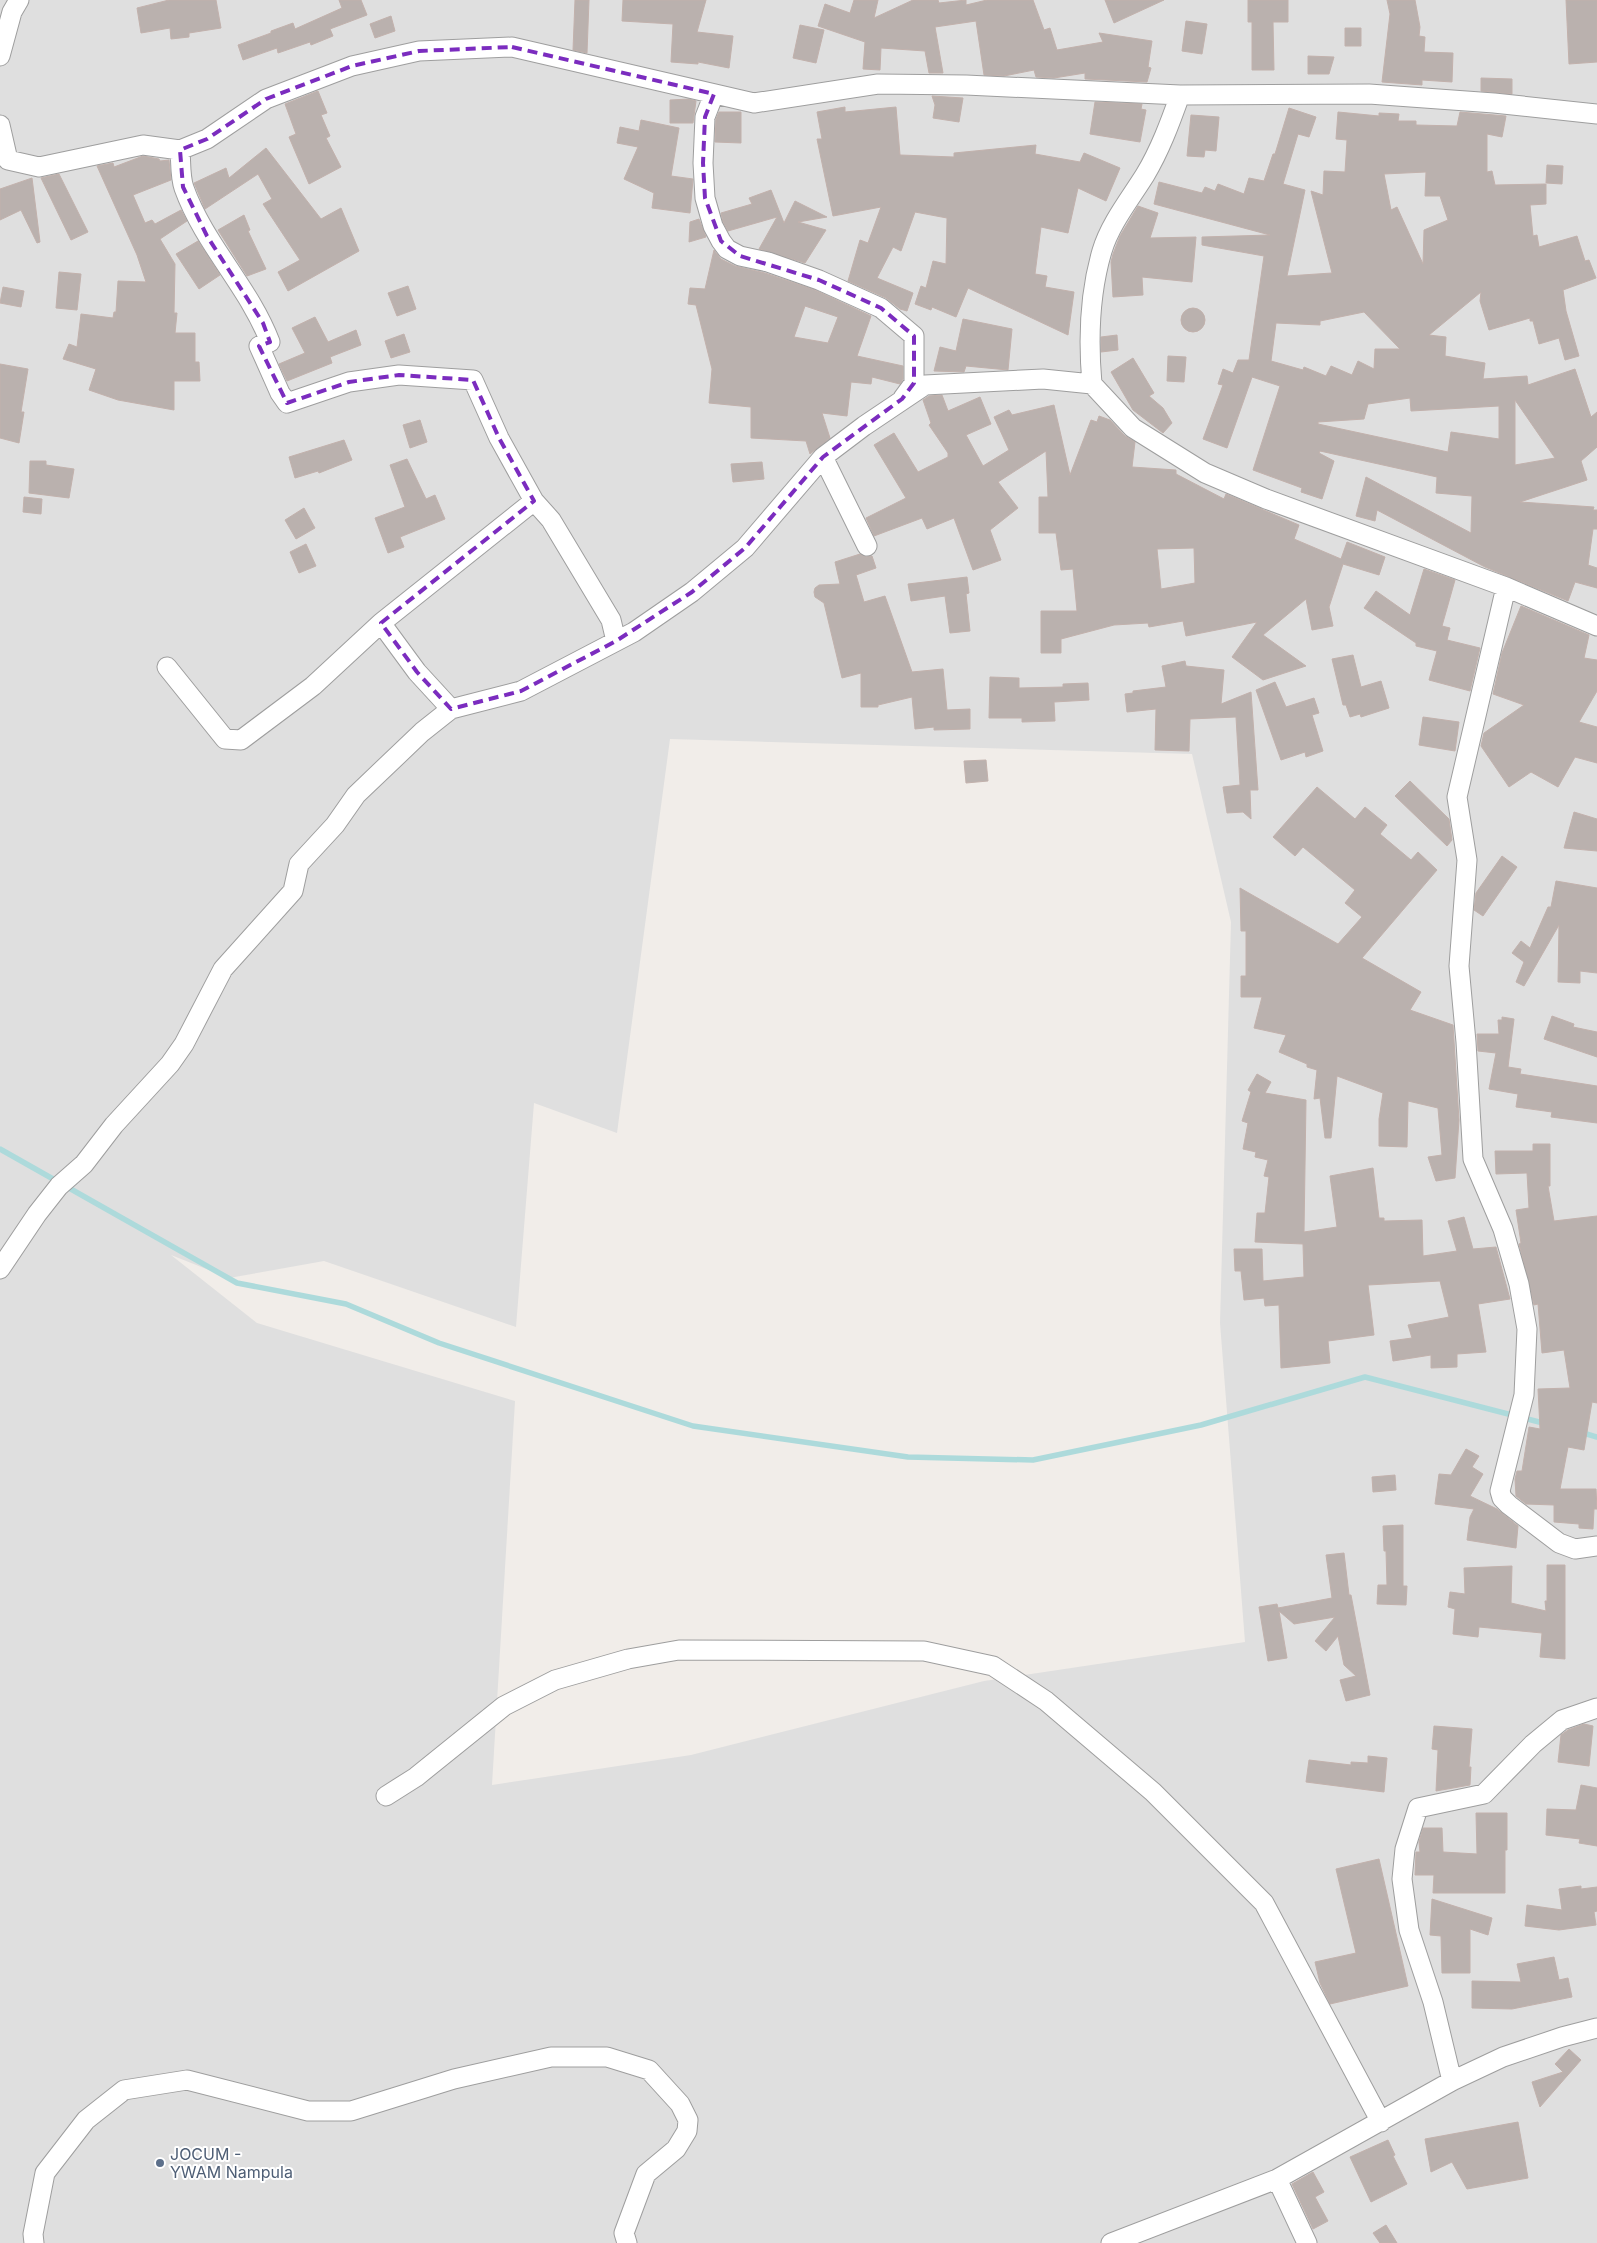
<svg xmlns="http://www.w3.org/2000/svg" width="1597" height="2243" font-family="Inter,sans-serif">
<rect width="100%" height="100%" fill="#f1ede9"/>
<path fill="#dfdfdf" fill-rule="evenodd" d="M0,0H1597V2243H0ZM670,739L1192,754L1231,922L1220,1323L1245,1642L984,1681L691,1755L492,1785L515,1401L257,1323L171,1255L229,1278L324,1261L516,1327L534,1103L617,1133Z"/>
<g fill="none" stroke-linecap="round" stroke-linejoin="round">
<path stroke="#addadb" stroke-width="5.5" d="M0,1149L237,1283L346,1304L439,1343L693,1426L908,1457L1033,1460L1201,1425L1365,1377L1547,1424
M1580,1432L1597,1437"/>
</g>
<path fill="#bab1ae" stroke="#c2b1ac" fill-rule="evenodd" d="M169,0H216L221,28L189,33V37L171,39L170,28L141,33L137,8Z
M339,0H361L367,15L330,29L333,36L311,45L310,42L278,53L277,48L243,60L238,45L271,33V31L293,23L295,29L342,8Z
M575,0H589L587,53L573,50Z
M623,0H706L697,32L733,36L729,68L698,62V64L671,62L673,24L622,21Z
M854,0H878L874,18L913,0H938L939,3L966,0V5L987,0H1033L1044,30L1050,28L1057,50L1103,42L1099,33L1152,41L1148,67L1151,68L1147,82L1085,79V73L1054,78L1036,77L1034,70L1004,76L984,75L976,21L935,27L943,73H929L925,51L881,48L880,70L863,69L865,42L818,26L825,4L850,13Z
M1105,0H1164L1114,23Z
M1248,0H1288V22H1273L1274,70H1252V22H1248Z
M1387,0H1415L1420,27L1419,36L1425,37L1424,52L1453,53L1452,82L1422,80V85L1382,82L1390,14Z
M1566,0H1597V62L1569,64Z
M391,16L395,31L375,38L370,24Z
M1186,21L1207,24L1202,54L1182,51Z
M800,25L824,30L816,63L793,58Z
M1345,28H1361V46H1345Z
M1308,56L1334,57L1329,74H1308Z
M1481,78L1512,79V94L1481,91Z
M318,91L327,113L321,115L330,136L326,138L341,167L309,184L289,137L296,134L285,104Z
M932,96L963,98L959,122L933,118L935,105Z
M689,99L696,101L693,123H670V100Z
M1095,102L1142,104L1141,109L1146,110L1140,142L1090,134Z
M845,107V112L896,107L900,155L954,157V153L1036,145L1035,154L1080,162L1084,153L1120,168L1106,201L1078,188L1068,233L1041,227L1035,274L1047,276L1045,287L1074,292L1068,335L968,288L956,317L932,307L931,310L915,304L921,286L926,288L933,261L946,264L947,218L915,212L901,251L893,247L877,278L913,293L907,311L900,309L886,298L848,281L860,240L868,243L881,207L833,216L817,139H822L817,112Z
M1289,108L1316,117L1309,137L1298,134L1283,184L1305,190L1287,276L1332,273L1311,191L1323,195L1324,171L1345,172L1347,140L1336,139L1338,112L1379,116V113L1399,114L1398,121H1416V125L1457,126L1460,112L1506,116L1502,137L1487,134V172L1492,171L1495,185L1546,184V204L1530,205L1533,236L1537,235L1539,247L1577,236L1585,261L1589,260L1596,278L1563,290L1566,311L1579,356L1565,360L1559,338L1539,344L1533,321H1530V318L1489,330L1480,301L1481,292L1429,335L1446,337L1445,356L1485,363L1483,379L1527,376L1528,385L1575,369L1591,417L1597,412V447L1581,461L1587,480L1520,502L1594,507L1593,510H1597V529H1593L1588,565L1597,568V588L1575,582L1568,601L1485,567L1377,510L1375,521L1356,516L1366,477L1471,533L1472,496L1436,493L1437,477L1320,451L1319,453L1334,461L1322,499L1301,492L1302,488L1253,470L1280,386L1252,377L1227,448L1203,439L1223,385L1218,384L1223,369L1233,373L1238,360H1249L1264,256L1202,245V237L1270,235L1154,204L1159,182L1202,193L1205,187L1215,191L1218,184L1244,194L1249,178L1264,181L1273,154H1275ZM1426,172L1425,196H1440L1448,220L1424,230L1423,264L1397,207L1391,210L1384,174ZM1364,312L1400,349H1375L1374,369L1358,361L1352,375L1331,366L1326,376L1304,367L1303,370L1271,361L1276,323L1320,325V321ZM1410,398L1411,411L1499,406V439L1451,432L1448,452L1318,424V422L1364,419L1368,404ZM1515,400L1555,458L1515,465Z
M719,112H741V143L715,142L716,119Z
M1191,115L1219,117L1216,151L1205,150L1204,157L1187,156Z
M641,120L679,128L671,176L693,179L690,213L652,208L654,193L624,179L638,147L617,143L620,127L639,131Z
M266,148L321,219L341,208L359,251L288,291L278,272L300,260L263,204L272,199L258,174L205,209L194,183L226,168L229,178Z
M143,156L159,159L160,161L169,160L171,180L133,195L145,223L152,220L155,224L181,210L187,221L160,239L175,264L174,313H177L175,333H195V362H199L200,381H174V410L118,400L89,390L96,369L63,359L69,344L77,347L81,314L113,318L114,312H116L118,281L146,282L137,255L97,166L113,163L114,167Z
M1547,165L1563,166L1562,184L1546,183Z
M59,174L88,232L71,240L41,178Z
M32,178L40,242L37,243L21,210L0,220V189Z
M771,190L784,223L795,201L827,217L798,222L826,230L805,263L759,249L777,217L728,231L723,222L721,213L752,204L749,198Z
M1138,206L1158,213L1150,238L1196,237L1192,282L1142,277L1143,295L1113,297L1111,262L1113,254L1120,236Z
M244,215L250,230L248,231L266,269L247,276L218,230Z
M699,219L706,237L689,242L690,222Z
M198,241L220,275L199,289L176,254Z
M714,250L721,259L735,266L765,273L815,290L871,316L857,356L903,366V379L900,384L872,377L871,384L851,382L847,416L822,413L830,438L810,454L806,441L751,438V407L709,403L712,369L696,305L688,304L690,288L705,289ZM805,306L838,317L828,343L794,337Z
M59,272L81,274L77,310L56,308Z
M408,286L416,309L397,316L388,293Z
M3,287L24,291L21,307L0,303Z
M1181 320a12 12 0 1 1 24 0a12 12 0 1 1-24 0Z
M315,317L328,342L356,330L361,345L330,357L332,363L287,381L279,364L305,353L292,328Z
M963,319L1012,329L1008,370L966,366L964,372L934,371L940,347L956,351Z
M404,334L410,352L391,358L385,341Z
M1117,335L1118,350L1101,352V337Z
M1168,356L1186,357L1184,382L1167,381Z
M1133,358L1154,393L1149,396L1163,408L1172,423L1163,433L1133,410L1111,372Z
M0,364L28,369L21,412H24L19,443L0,438Z
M942,395L948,411L980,397L991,424L966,435L983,466L1009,450L994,417L1009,410L1012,415L1054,405L1070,475L1091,420L1097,422L1099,416L1110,420L1125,436L1135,442L1132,467L1176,470V474L1224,499L1226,494L1299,525L1294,539L1341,559L1347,542L1385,557L1379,575L1343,564L1329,607L1333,626L1312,630L1306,599L1263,635L1306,666L1263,680L1232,657L1257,622L1186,636L1183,621L1149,627L1148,623L1114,625L1061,639V653H1041V611H1077L1073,569L1061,570L1056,533H1039V497H1048L1046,451L998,482L1018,508L990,530L1001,560L973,570L954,518L927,529L922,518L874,536L866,518L906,498L874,445L894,433L918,472L948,457V453L929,425L931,423L923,400L929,396ZM1194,548L1195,583L1161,589L1157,549Z
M420,420L427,442L410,448L403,425Z
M344,440L352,460L319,473L318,471L295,478L289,457Z
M407,459L426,499L435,495L445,519L400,537L404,547L388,553L375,518L405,507L390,465Z
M30,461H46V465L74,469L69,498L29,493Z
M762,462L764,479L733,482L731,464Z
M24,497L42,499L41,514L23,512Z
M304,508L315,528L296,539L285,520Z
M306,544L316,566L299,573L290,552Z
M860,554L866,557L872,556L876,568L856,575L864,602L885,596L912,672L943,669L947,710L970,709V729L934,730V727L915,729L912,697L878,705V707H861V673L842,678L824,603L815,597L814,592L815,588L819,585L840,584L835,562Z
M1424,569L1455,580L1442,626L1450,628L1447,640L1480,648L1470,691L1429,680L1437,651L1416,646V643L1364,608L1376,591L1410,615Z
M967,577L969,593L966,594L970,631L950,633L945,596L911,601L908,584Z
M1521,606L1589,635L1584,658L1597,660V691L1579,722L1597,727V763L1575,757L1558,787L1531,772L1509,787L1481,746L1484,733L1524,705L1493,694L1502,653Z
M1353,655L1361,687L1381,681L1389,708L1361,717L1360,714L1350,717L1346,705H1343L1332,659Z
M1185,661L1186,666L1224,670L1221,704L1251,692L1258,790H1250L1251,819L1243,812L1227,813L1223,787L1240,785L1236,717L1190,719L1189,751L1155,750L1156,709L1127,712L1125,694L1133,693V691L1166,687L1162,666Z
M990,677L1019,678V688L1063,687V684L1088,683L1089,700L1054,702L1055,721L1022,722V718H989Z
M1275,682L1286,707L1314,698L1319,713L1312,715L1323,751L1306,757L1305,752L1281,760L1256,690Z
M1423,717L1459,722L1455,751L1419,745Z
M986,760L988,781L966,783L964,761Z
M1410,781L1449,819L1452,840L1447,846L1395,796Z
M1317,787L1355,819L1365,807L1387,825L1380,834L1411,860L1418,852L1437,870L1362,958L1421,992L1410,1010L1453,1025L1459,1120L1455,1178L1436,1181L1428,1157L1442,1155L1438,1108L1408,1101L1407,1147L1379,1146V1119L1383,1093L1337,1076L1331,1138H1325L1320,1098L1314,1099L1317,1070L1307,1067V1064L1279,1052L1286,1035L1254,1028L1262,997H1241V976H1246V931H1241L1240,888L1338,944L1362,917L1345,903L1355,890L1303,847L1295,856L1273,837Z
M1574,812L1597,819V851L1564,848Z
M1502,856L1517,867L1483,916L1474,910L1476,893Z
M1556,881L1597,888V973L1580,971V983L1558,982L1559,925L1524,986L1516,982L1524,962L1512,953L1521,941L1530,948L1548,907H1551Z
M1552,1016L1574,1024L1573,1027L1597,1032V1057L1544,1039Z
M1502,1017L1514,1019L1508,1067L1521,1069L1520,1074L1597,1086V1123L1551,1117L1552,1112L1516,1107L1518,1094L1489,1089L1496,1053L1478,1051L1477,1034H1499L1498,1020H1502Z
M1257,1074L1271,1082L1265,1093L1306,1100L1304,1232L1337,1227L1330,1176L1373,1168L1379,1218H1384V1221L1422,1220L1423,1256L1457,1251L1448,1221L1464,1217L1473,1249L1496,1247L1510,1299L1478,1304L1486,1352L1457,1354V1367L1431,1368V1355L1393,1361L1390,1341L1412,1338L1408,1325L1449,1317L1440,1281L1368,1285L1374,1335L1328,1341L1330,1363L1281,1368L1279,1305L1265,1306L1264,1298L1244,1300L1241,1271H1235L1234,1249H1262L1263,1281L1304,1277L1303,1244L1255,1242L1257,1213H1265L1269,1177L1264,1176L1268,1160L1255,1157L1256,1152L1243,1149L1248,1123L1242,1121L1251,1092L1248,1090Z
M1533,1144H1550V1186H1548L1554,1221L1597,1216V1403L1592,1402L1584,1450L1568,1447L1560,1489H1596L1597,1509H1594L1593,1529L1579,1528V1524L1554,1522V1505L1526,1504L1516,1496L1515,1479L1517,1471H1522L1529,1427L1540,1429L1538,1389L1570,1388L1564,1350L1542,1353L1538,1304L1534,1305L1519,1244L1521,1243L1516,1210L1529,1208L1527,1173L1496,1174L1495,1151H1533Z
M1466,1449L1479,1456L1472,1467L1483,1474L1470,1496L1497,1509L1518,1526L1516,1548L1467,1540L1470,1517L1474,1509L1435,1504L1439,1474L1451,1475Z
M1395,1475L1396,1490L1373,1492L1372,1477Z
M1403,1525V1586H1407L1406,1605L1377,1604L1378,1585H1387L1386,1551H1384L1383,1526Z
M1344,1553L1349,1595H1351L1370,1695L1346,1701L1340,1680L1356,1676L1344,1665L1338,1636L1326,1651L1315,1641L1335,1617L1294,1624L1279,1611L1287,1658L1268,1661L1259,1607L1277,1604L1278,1608L1332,1598L1326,1555Z
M1547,1565H1565V1659L1540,1657L1542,1633L1479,1627L1478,1637L1453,1634L1455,1609L1448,1607L1450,1592L1465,1594L1464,1568L1512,1566L1511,1603L1546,1611L1545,1601H1547Z
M1584,1724L1593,1726L1589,1766L1558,1762L1561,1735L1568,1730Z
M1434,1726L1472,1729L1469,1767H1471L1470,1785L1436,1791L1438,1750L1432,1749Z
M1368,1756L1387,1758L1384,1792L1306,1782L1309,1760L1351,1765V1762L1368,1763Z
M1581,1785L1597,1788V1846L1579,1843L1580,1839L1546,1835L1547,1809L1576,1810Z
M1476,1813H1507V1850H1505V1893H1433L1434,1875H1415L1416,1852H1420L1419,1842L1423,1828H1442L1443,1852L1477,1854Z
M1379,1859L1408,1986L1330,2004L1320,1983L1315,1962L1356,1953L1336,1869Z
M1581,1886V1889L1597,1887V1911L1594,1912L1596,1925L1559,1930L1525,1926L1527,1905L1562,1910L1559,1889Z
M1432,1899L1492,1918L1488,1935L1470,1929V1973H1442L1441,1936L1430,1935Z
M1554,1957L1559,1980L1568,1978L1572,1997L1512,2009L1472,2008V1981L1521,1982L1517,1964Z
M1569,2049L1581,2060L1540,2107L1532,2082L1563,2072L1555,2064Z
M1518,2122L1528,2178L1467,2189L1452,2162L1431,2172L1425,2139Z
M1388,2140L1395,2155L1393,2156L1407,2184L1371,2202L1350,2157Z
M1313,2172L1324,2192L1315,2197L1328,2221L1313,2229L1292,2184Z
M1386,2225L1397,2243H1380L1373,2233Z"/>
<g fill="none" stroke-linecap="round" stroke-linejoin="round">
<defs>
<path id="minor" d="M0,56L12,12L19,0
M714,94L705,117L703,163L705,198L713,226L721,241L727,249L740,256L768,262L819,280L881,308L914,336V383L903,398
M1180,95C1170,123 1160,150 1145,175C1130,199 1110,224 1102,251C1089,295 1088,339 1092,384L1133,428L1205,473L1266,499L1506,587L1597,626
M0,125L8,160L39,167L143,145L180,150L207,139L266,99L352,66L419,51L512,47L754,103L878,84L966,85L1180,95L1369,94L1494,103L1597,114
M180,150C181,162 180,177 184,188C204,244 249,287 270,342L259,346L280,393L287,403L349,382L399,375L473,380L499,438L534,501L551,520L611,620L616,641
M823,457L867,546
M1506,587L1457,797L1467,860L1459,966L1466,1042L1473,1159L1503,1229L1519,1284L1527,1329L1524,1395L1500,1491L1502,1498L1509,1505L1559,1543L1575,1549L1597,1546
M167,667L225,739L241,740L313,686L381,623
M451,709L417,672L381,623L534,501
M0,1269L37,1214L59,1186L84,1164L114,1125L170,1064L184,1044L223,969L293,891L299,864L335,825L356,795L422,732L451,709L521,691L634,632L692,592L745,548L823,457L864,426L925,385L1043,379L1092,384
M386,1796L416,1777L504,1706L555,1680L628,1659L679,1650L924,1651L993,1666L1046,1701L1153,1792L1264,1903L1381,2122
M1452,2081L1433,2002L1409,1930L1402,1879L1405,1849L1418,1808L1484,1794L1533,1744L1562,1720L1597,1708
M1277,2179L1307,2243
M34,2243L33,2234L45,2173L86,2120L124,2090L187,2080L308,2111H351L454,2079L551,2057H607L649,2070L680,2104L688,2120L687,2131L676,2149L646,2174L624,2233L627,2243
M1111,2243L1277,2179L1452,2081L1503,2057L1562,2037L1597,2028"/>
</defs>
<use href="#minor" stroke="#9e9e9e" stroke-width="21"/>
<use href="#minor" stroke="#fff" stroke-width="19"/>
</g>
<path fill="none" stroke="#7b2cbf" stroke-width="4" stroke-dasharray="10 6" stroke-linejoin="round" d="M512,47L714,94L705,117L703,163L705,198L721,241L740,256L819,280L881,308L914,336V383L902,399L823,457L745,548L692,592L616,641L521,691L451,709L417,672L381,623L534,501L499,438L473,380L399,375L349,382L287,403L259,346L270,342L263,323L207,236L183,187L180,150L207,139L266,99L352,66L419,51Z"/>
<circle fill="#5c6f8a" stroke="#fff" stroke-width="2" cx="160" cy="2163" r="5"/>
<g text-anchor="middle" stroke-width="4" stroke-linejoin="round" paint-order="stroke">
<g font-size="16" fill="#4e5e75" stroke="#fff" text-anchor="start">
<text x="170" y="2160">JOCUM -<tspan x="170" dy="18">YWAM Nampula</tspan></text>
</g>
</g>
</svg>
